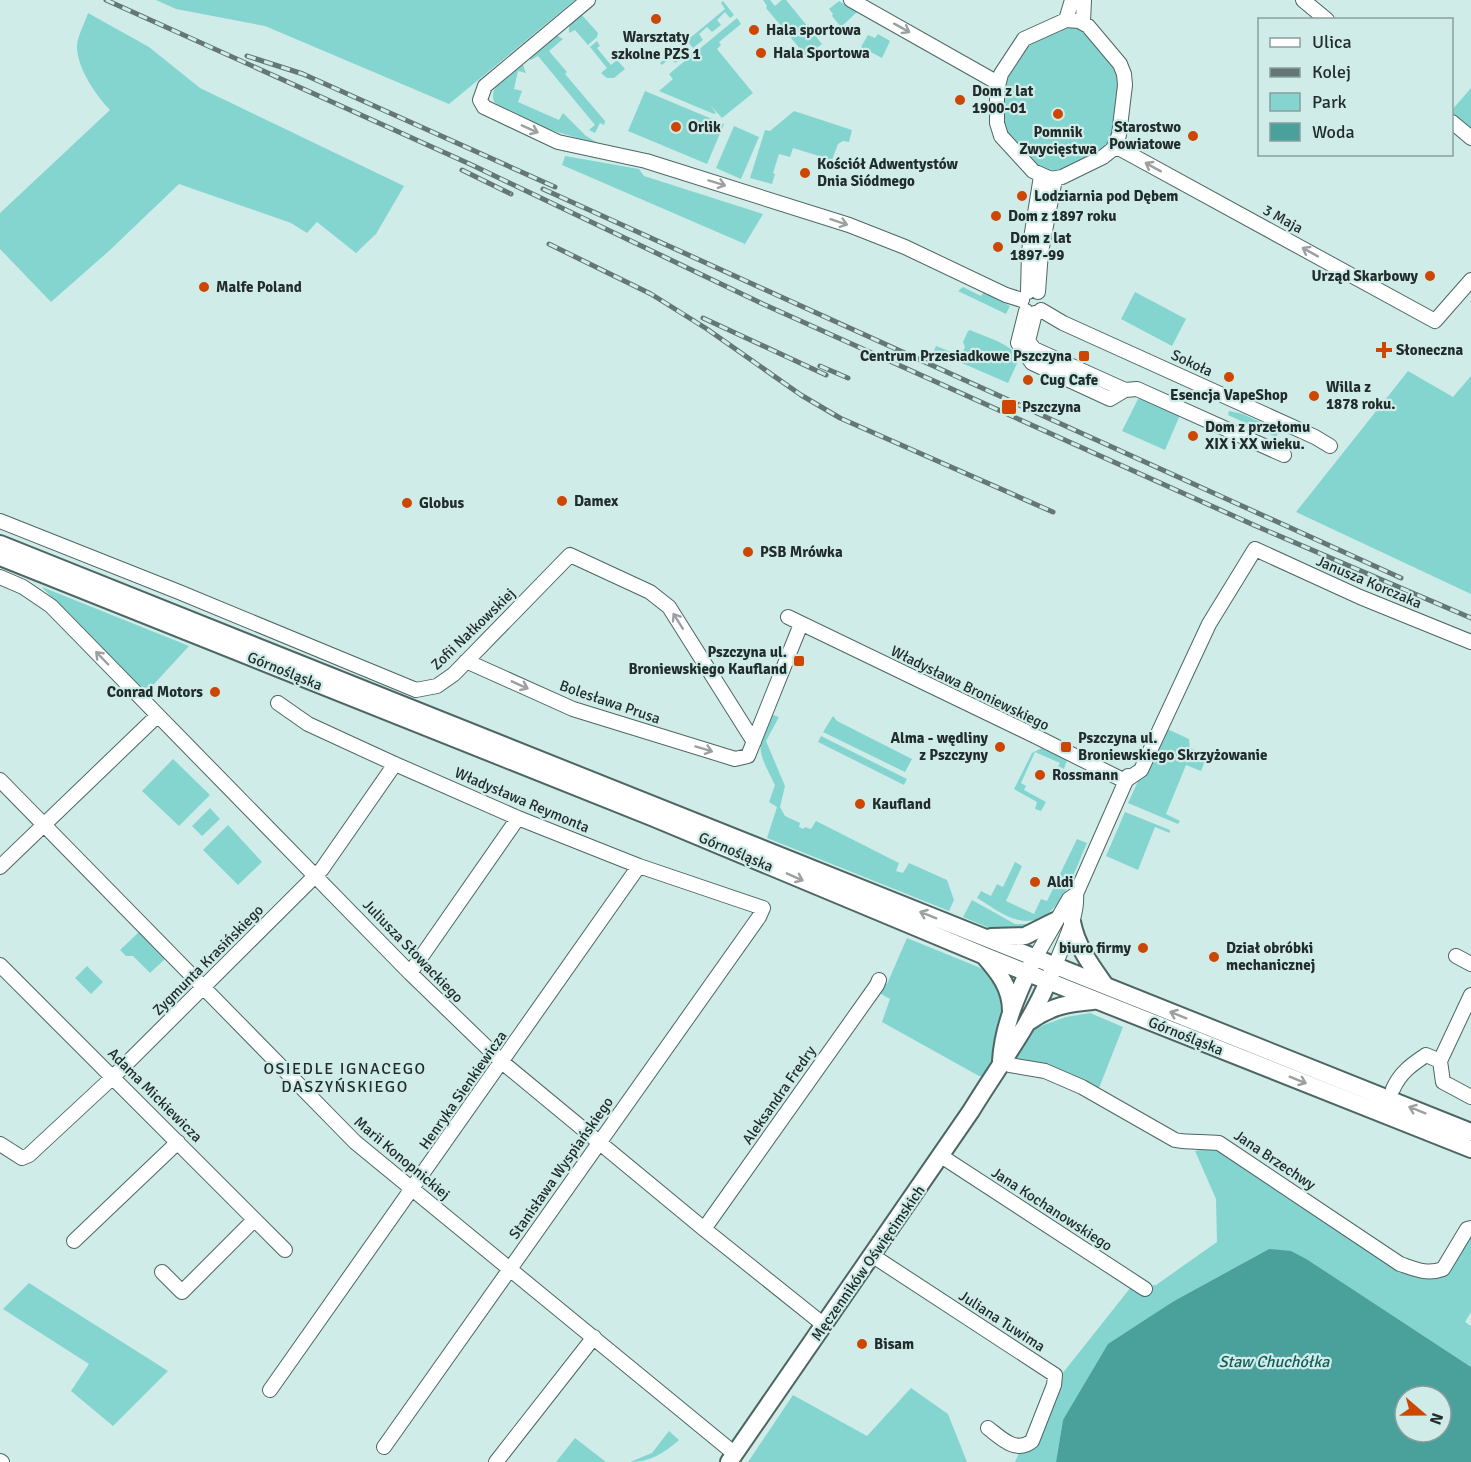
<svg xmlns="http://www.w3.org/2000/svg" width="1471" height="1462" font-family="Signika,sans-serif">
<rect width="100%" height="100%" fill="#cfece9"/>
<path fill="#84d5d0" d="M156,0H575L449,104L265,26L176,9Z
M763,0H770L775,6L782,0H786L822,44L806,56L766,8L767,6Z
M723,1L734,15L730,18L725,12L717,20L721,25L712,32L707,27L699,34L703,40L693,48L689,43L680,50L685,56L675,63L670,58L662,65L660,63L725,9L721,3Z
M839,1L857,12L841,27L832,16L833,14L829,9Z
M88,13L149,47L200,88L404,186L376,234L356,253L317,222L307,233L291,223L179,184L110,250L51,302L0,249V213L110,110C96,95 79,71 77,49C76,38 85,23 88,13Z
M581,14L598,33L597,37L588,45L575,30L569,33V23Z
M737,18L741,24L719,42L721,45L717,49L753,93L722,118L711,106L716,113L714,114L659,91L673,79L669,74Z
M1065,26L1077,27L1085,31L1119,72L1115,135L1108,147L1056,173L1046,172L1037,168L1005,133L1003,127L1002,90L1006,73L1026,44Z
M878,34L890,41L882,58L861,47L868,35L875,38Z
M553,36H558L563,39L549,51L567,72L565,74L605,121L604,125L600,123L595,133L589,130L595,125L538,56L531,60L528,56Z
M597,41L600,46L597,48L611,65L617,60L625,69L614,78H607L601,73L607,68L590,47Z
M522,62L526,73L518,71L514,89L522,91L518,102L559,120L563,113L586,136L598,143C574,138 510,119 494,102C491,91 495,87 503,81L502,79Z
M1471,88V130L1452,112V110Z
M645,91L724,124L707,164L628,131Z
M794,111L852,130L849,142L843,141L838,144L832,160L793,148L790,157L779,154L773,173L775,174L772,184L750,178L765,130L770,131Z
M734,126L759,137L741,179L716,168Z
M565,156L639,169L644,176L763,214L745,244L562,165Z
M963,287L981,296L984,292L1010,306L1006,314L958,291Z
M1135,292L1186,319L1172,346L1121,319Z
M970,330C985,337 1013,344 1019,359L1008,383L934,351L936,346L956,354L962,353L965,347L963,342L968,331Z
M1408,371L1453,397L1471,376V594L1296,512Z
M1138,399L1146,400L1180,415L1165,450L1122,431Z
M1229,411L1243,414L1279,431L1276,437L1228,415Z
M42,587L189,646L144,695Z
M773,715L779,717L766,741L785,786L780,807L785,816L800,823L799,827L803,829L805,827L811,829L816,821L899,863L896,871L903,873L909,863L947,880L954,900L949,911L767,838L777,807L769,802L775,785C759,753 756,750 767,716Z
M833,716L837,721L912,759L905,772L823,732Z
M1163,727L1189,739L1190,748L1207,755L1201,771L1186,765L1166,814L1180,821L1178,824L1128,803Z
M821,736L907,779L904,785L818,742Z
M1042,748L1067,760L1064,769L1058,766L1060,763L1035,752L1021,783L1026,786L1024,790L1046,802L1041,811L1035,809L1037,802L1014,789L1032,753Z
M173,759L210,795L179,826L142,791Z
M210,808L220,819L202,836L192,826Z
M1125,812L1170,830V833L1155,827L1138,870L1106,856Z
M228,825L262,862L238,885L203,850Z
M1077,839L1087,843C1074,871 1059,929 1019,920C1004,917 989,905 977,898L981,891L991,896L997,884L1003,887L1015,862L1022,866L1006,901L1034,914L1041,899L1047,901Z
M972,900L1015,924H1029L1042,921L1030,930H994L963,917Z
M139,932L165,959L150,973L133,956H126L120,950Z
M907,938L983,969C1018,991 1001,1047 985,1077L979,1076L882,1022L890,999L876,991L883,984H887Z
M87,966L103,982L91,994L75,978Z
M1090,1013L1123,1027L1099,1088L1063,1073L1013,1060L1035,1028L1066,1017Z
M1211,1148L1224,1152L1421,1277C1453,1281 1457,1257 1471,1233V1312L1465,1322L1471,1326V1367L1308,1260L1269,1249L1174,1301L1146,1320L1063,1420L1056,1462H1015L1019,1453L1031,1449L1039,1436L1062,1374L1131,1287L1156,1285L1217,1242L1216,1199L1195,1151Z
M29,1283L168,1371L113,1426L71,1391L89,1364L3,1309Z
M911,1388L948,1414L967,1462H748L793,1395L867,1436Z
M669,1431L679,1440C664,1453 650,1462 630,1462L652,1453Z
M575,1438L606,1462H556Z"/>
<path fill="#4aa09b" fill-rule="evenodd" d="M1269,1249L1291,1251L1308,1260L1471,1367V1462H1056L1063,1420L1108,1344L1174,1301ZM1405,1396H1441V1432H1405Z"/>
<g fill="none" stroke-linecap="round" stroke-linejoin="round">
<defs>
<path id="minor" d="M588,0L485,86L480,100L484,107L558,142L646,161L849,225L905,247L1006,295L1022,300
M851,0L998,83
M1303,0L1327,20
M1066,20L1079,21L1088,26L1120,64L1124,74L1125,85L1119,135L1113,149L1103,157L1062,177L1051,179L1033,171L1001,136L997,123V90L1001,74L1024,39Z
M1066,20L1072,0
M1083,22L1084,0
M1452,122L1471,138
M1115,146L1435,321L1471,280
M1028,292L1029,251L1041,176
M1038,292L1041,252L1055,179
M1041,310L1063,323L1315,437L1330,446
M1026,311L1018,343L1032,363L1110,399L1125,390
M1035,313L1028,341L1034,349L1125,390L1137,389L1284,455
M0,521L179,592L416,690L437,686L454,674L570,555L650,592L669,607L754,742
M0,577L23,587L51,606L410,973L502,1062L704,1229L824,1325
M788,617L1035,736L1125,781
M466,661L573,709L735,759L748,756L801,624
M278,703L308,724L395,764L518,818L639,866L763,908L759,917L384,1447
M0,780L355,1142L735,1454
M1125,781L1141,770L1209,624L1255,549L1360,597L1471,642
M0,867L157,716
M1456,956L1471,964
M1035,958L1069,899L1076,894
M0,965L285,1250
M1055,966C1063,943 1078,918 1076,894L1128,776
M410,973L518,818
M1471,995L1440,1061L1443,1082L1471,1097
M1001,1061L1010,1065L1045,1071L1082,1087L1175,1140C1190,1143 1204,1141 1219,1143L1400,1264C1415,1269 1427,1275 1443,1269L1467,1229L1471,1228
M1393,1089C1400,1073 1411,1065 1426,1055L1440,1061
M0,1144L22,1158L29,1155L113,1077L322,869L395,764
M941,1156L1145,1289
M704,1229L877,985L879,980
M74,1241L178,1142
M873,1256L1055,1375L1054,1385L1032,1441C1016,1454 1001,1438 988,1428
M162,1272L182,1292L254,1220
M270,1390L639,866
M0,1461L2,1462
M496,1462L594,1337"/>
<path id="major" d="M0,544L1471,1132
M0,557L654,818L985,956L1471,1149
M1072,922C1077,947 1090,964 1105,985
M991,937L1025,936L1055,921
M985,957C999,973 1011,988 1011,1011
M1030,1021C1051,1006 1069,1003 1093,1001
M1001,1061C1003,1027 1017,995 1031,965
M729,1462L971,1111C999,1065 1032,1023 1052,972"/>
</defs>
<use href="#minor" stroke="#4d6664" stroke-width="16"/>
<use href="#major" stroke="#4d6664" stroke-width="20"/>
<use href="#minor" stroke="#fff" stroke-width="14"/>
<use href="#major" stroke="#fff" stroke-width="16"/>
<defs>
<path id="rail" d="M106,0L472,165L763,304L1256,526L1471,618
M247,56L303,74L555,187
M462,170L511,194
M543,189L1401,578
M549,244L651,294L707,329L801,395L840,418L1053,512
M703,318L826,375
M820,366L848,378"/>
</defs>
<use href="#rail" stroke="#657775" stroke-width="5"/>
<use href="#rail" stroke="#cfece9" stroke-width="3" stroke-dasharray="9" stroke-linecap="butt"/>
</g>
<defs><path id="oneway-shaft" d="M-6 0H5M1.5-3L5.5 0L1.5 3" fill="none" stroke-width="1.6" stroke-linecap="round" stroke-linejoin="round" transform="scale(1.5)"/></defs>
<g stroke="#9ba0a0">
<use href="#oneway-shaft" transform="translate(902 28) rotate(29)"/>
<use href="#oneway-shaft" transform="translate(530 129) rotate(24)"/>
<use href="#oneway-shaft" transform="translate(1153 167) rotate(-151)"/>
<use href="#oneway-shaft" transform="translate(717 183) rotate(17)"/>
<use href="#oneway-shaft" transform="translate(839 222) rotate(18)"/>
<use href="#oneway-shaft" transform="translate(1310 252) rotate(-151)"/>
<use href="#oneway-shaft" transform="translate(678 621) rotate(-122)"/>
<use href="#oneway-shaft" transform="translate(102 658) rotate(-134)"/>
<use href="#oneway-shaft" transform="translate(520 685) rotate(24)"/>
<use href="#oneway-shaft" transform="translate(704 749) rotate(17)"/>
<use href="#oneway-shaft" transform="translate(795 877) rotate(24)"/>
<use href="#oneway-shaft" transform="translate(928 915) rotate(-158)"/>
<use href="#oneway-shaft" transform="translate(1178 1015) rotate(-158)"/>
<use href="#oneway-shaft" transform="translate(1298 1080) rotate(22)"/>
<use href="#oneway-shaft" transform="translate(1417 1110) rotate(-158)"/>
</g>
<g fill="#cd4702" stroke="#cfece9" stroke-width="2">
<circle cx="656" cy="19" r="6"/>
<circle cx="754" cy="30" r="6"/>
<circle cx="761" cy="53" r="6"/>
<circle cx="960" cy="100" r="6"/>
<circle cx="1058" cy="114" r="6"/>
<circle cx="676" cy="127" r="6"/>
<circle cx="1193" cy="136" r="6"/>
<circle cx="805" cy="173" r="6"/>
<circle cx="1022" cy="196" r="6"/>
<circle cx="996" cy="216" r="6"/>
<circle cx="998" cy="247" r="6"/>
<circle cx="1430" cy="276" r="6"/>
<circle cx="204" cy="287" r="6"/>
<path d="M1381 341h6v6h6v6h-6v6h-6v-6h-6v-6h6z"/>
<rect x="1078" y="350" width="12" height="12" rx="3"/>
<circle cx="1229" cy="377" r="6"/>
<circle cx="1028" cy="380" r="6"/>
<circle cx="1314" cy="396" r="6"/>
<rect x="1001" y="399" width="16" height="16" rx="3"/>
<circle cx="1193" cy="436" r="6"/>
<circle cx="562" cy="501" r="6"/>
<circle cx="407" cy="503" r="6"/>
<circle cx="748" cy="552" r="6"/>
<rect x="793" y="655" width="12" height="12" rx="3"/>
<circle cx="215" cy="692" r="6"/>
<circle cx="1000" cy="747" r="6"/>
<rect x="1060" y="741" width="12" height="12" rx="3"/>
<circle cx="1040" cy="775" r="6"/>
<circle cx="860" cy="804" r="6"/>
<circle cx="1035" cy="882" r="6"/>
<circle cx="1143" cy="948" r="6"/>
<circle cx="1214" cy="957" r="6"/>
<circle cx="862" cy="1344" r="6"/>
</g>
<g text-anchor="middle" stroke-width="4.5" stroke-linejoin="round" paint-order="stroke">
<g font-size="15" font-weight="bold" fill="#212c2b" stroke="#cfece9" text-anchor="start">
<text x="766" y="35">Hala sportowa</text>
<text x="656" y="42" text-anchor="middle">Warsztaty<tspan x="656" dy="17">szkolne PZS 1</tspan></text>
<text x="773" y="58">Hala Sportowa</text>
<text x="972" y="96">Dom z lat<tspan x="972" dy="17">1900-01</tspan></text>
<text x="688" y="132">Orlik</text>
<text x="1181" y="132" text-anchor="end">Starostwo<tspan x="1181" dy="17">Powiatowe</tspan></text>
<text x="1058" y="137" text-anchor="middle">Pomnik<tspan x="1058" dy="17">Zwycięstwa</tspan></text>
<text x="817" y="169">Kościół Adwentystów<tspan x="817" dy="17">Dnia Siódmego</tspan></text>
<text x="1034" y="201">Lodziarnia pod Dębem</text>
<text x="1008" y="221">Dom z 1897 roku</text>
<text x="1010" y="243">Dom z lat<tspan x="1010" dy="17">1897-99</tspan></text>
<text x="1418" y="281" text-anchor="end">Urząd Skarbowy</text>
<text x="216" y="292">Malfe Poland</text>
<text x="1396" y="355">Słoneczna</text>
<text x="1072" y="361" text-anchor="end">Centrum Przesiadkowe Pszczyna</text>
<text x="1040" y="385">Cug Cafe</text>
<text x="1326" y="392">Willa z<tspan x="1326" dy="17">1878 roku.</tspan></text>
<text x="1229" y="400" text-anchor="middle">Esencja VapeShop</text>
<text x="1022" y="412">Pszczyna</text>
<text x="1205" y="432">Dom z przełomu<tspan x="1205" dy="17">XIX i XX wieku.</tspan></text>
<text x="574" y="506">Damex</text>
<text x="419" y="508">Globus</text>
<text x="760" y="557">PSB Mrówka</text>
<text x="787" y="657" text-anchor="end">Pszczyna ul.<tspan x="787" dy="17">Broniewskiego Kaufland</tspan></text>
<text x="203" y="697" text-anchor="end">Conrad Motors</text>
<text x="988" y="743" text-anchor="end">Alma - wędliny<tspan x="988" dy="17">z Pszczyny</tspan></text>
<text x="1078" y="743">Pszczyna ul.<tspan x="1078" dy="17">Broniewskiego Skrzyżowanie</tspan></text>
<text x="1052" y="780">Rossmann</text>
<text x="872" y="809">Kaufland</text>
<text x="1047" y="887">Aldi</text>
<text x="1131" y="953" text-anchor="end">biuro firmy</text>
<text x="1226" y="953">Dział obróbki<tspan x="1226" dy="17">mechanicznej</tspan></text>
<text x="874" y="1349">Bisam</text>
</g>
<g font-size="15" fill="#212c2b" stroke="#cfece9">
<text transform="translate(1283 219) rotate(29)" y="5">3 Maja</text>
<text transform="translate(1192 363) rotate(25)" y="5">Sokoła</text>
<text transform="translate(1369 582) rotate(23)" y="5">Janusza Korczaka</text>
<text transform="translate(473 629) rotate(-44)" y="5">Zofii Nałkowskiej</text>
<text transform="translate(285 671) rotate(22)" y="5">Górnośląska</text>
<text transform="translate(970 688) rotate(26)" y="5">Władysława Broniewskiego</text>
<text transform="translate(610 702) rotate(19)" y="5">Bolesława Prusa</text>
<text transform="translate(522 800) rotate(23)" y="5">Władysława Reymonta</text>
<text transform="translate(736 852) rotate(23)" y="5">Górnośląska</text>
<text transform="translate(413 951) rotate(46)" y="5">Juliusza Słowackiego</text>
<text transform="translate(208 960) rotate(-45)" y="5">Zygmunta Krasińskiego</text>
<text transform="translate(1186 1036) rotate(22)" y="5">Górnośląska</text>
<text transform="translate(463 1090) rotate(-55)" y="5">Henryka Sienkiewicza</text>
<text transform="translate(155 1095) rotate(45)" y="5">Adama Mickiewicza</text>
<text transform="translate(779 1095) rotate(-55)" y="5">Aleksandra Fredry</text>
<text transform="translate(402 1158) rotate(40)" y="5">Marii Konopnickiej</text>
<text transform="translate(1275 1160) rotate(34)" y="5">Jana Brzechwy</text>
<text transform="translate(561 1168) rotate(-55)" y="5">Stanisława Wyspiańskiego</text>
<text transform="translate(1052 1209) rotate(33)" y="5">Jana Kochanowskiego</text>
<text transform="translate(868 1263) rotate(-55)" y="5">Męczenników Oświęcimskich</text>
<text transform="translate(1002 1321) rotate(33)" y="5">Juliana Tuwima</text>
</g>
<g font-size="16" letter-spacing="1.5" fill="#212c2b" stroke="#cfece9">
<text x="345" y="1074">OSIEDLE IGNACEGO<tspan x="345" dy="18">DASZYŃSKIEGO</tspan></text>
</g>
<g font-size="16" font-style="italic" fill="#135b58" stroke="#cfece9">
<text x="1274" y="1367">Staw Chuchółka</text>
</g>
</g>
<rect x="1258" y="18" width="195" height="138" fill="#cfece9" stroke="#899f9d" stroke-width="1.5"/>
<rect x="1270" y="38" width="30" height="9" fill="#ffffff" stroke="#899f9d" stroke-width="1.5"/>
<text x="1312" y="48" font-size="18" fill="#212c2b">Ulica</text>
<rect x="1270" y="68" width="30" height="9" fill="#657775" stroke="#899f9d" stroke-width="1.5"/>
<text x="1312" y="78" font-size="18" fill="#212c2b">Kolej</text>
<rect x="1270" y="93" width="30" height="18" fill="#84d5d0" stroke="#899f9d" stroke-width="1.5"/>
<text x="1312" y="108" font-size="18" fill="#212c2b">Park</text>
<rect x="1270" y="123" width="30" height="18" fill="#4aa09b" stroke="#899f9d" stroke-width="1.5"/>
<text x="1312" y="138" font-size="18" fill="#212c2b">Woda</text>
<g transform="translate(1423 1414) rotate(110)"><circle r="28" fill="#cfece9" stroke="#899f9d" stroke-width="1.5"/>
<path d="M0-4.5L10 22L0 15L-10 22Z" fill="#cd4702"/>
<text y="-9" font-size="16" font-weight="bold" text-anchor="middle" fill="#212c2b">N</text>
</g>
</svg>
